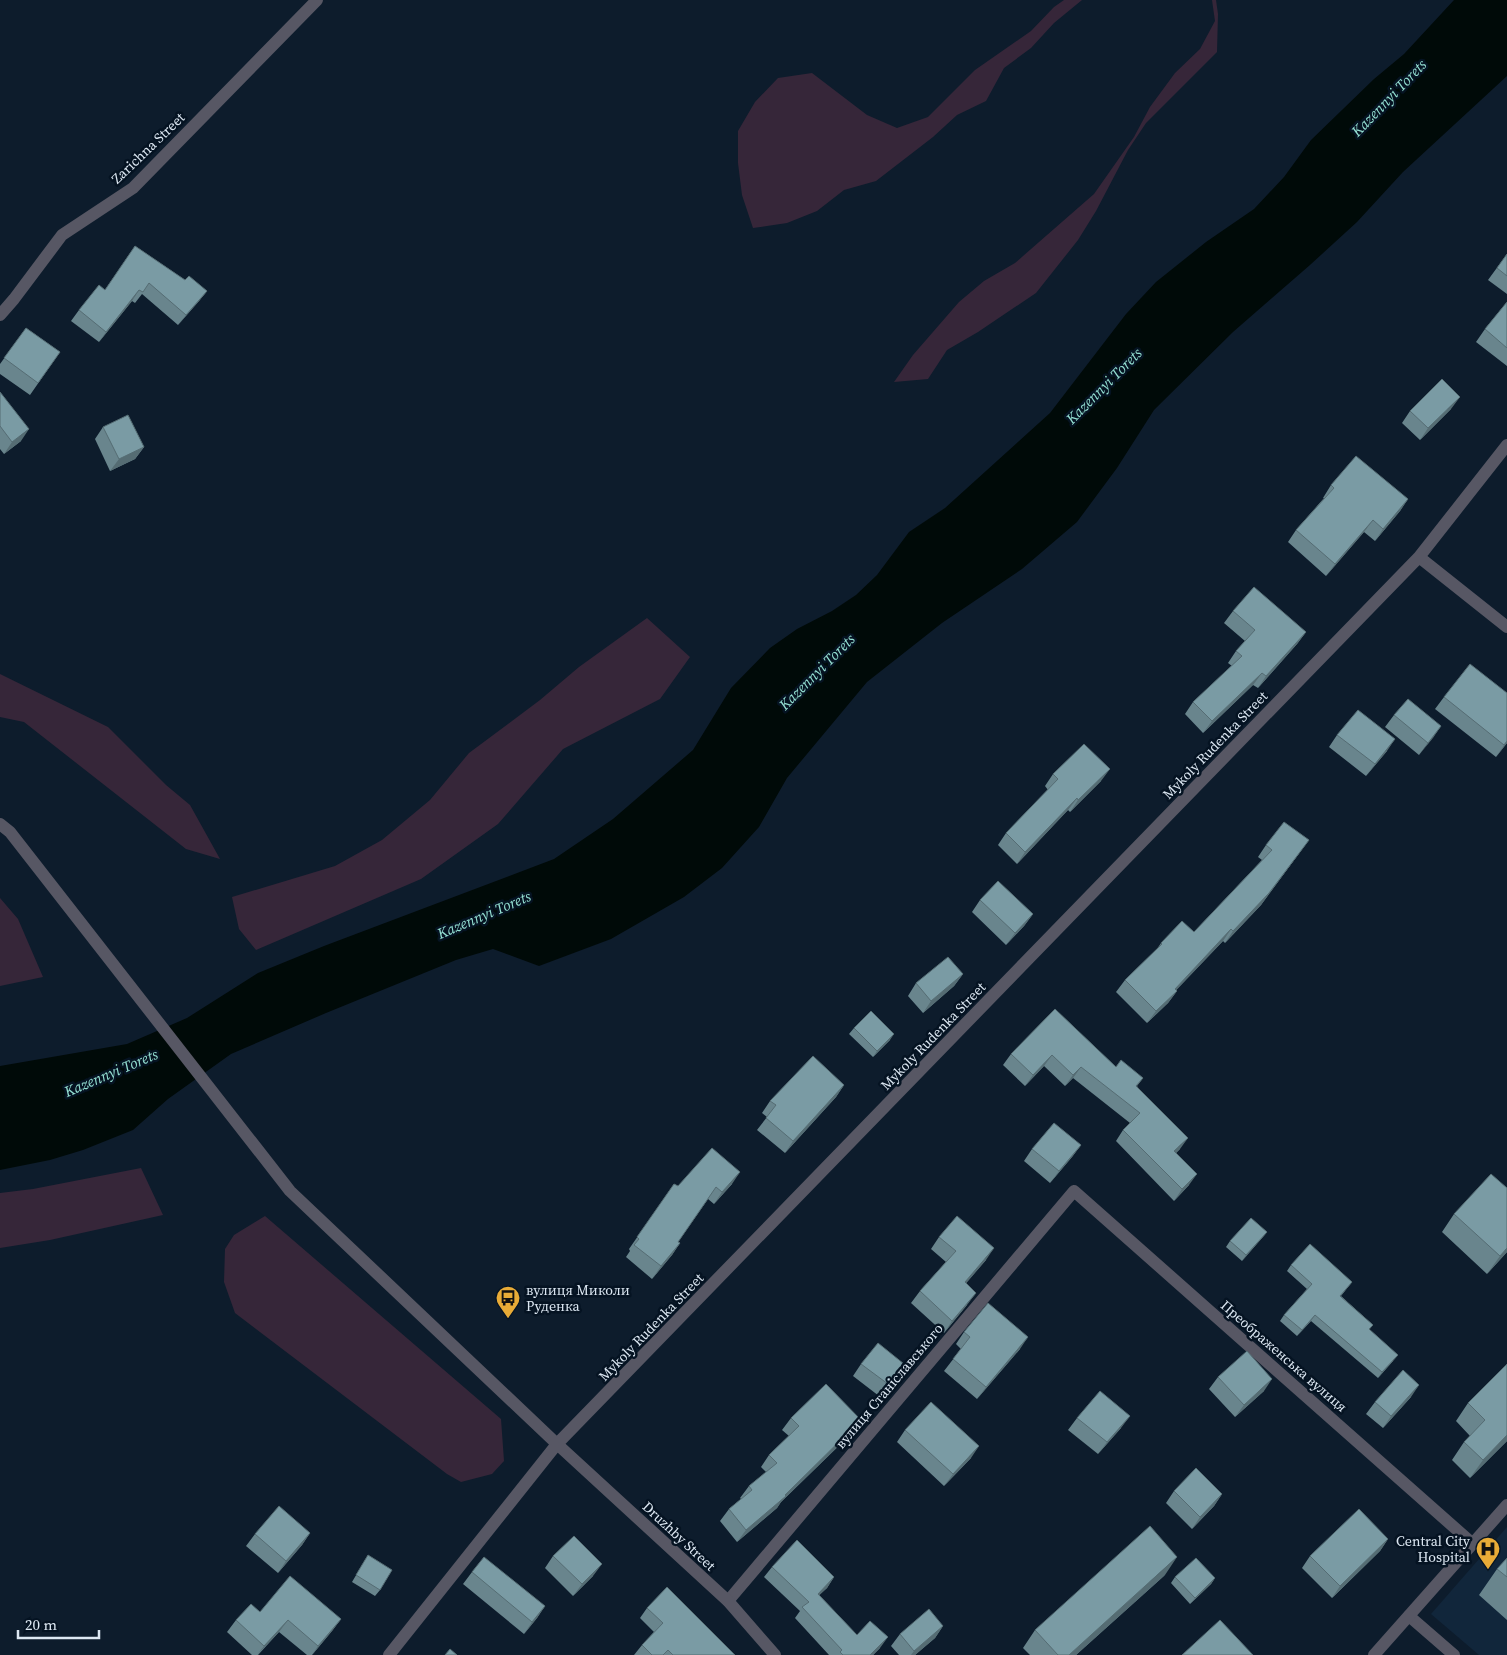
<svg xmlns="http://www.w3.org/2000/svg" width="1507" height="1655" font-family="'Source Serif 4',serif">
<rect width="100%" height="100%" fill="#0d1c2c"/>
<path fill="#11263b" d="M1507,1527V1655H1479L1431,1614Z"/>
<path fill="#362639" d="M1064,0H1082L1054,23L1031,48L1004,68L986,101L957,115L933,137L876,181L844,190L817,211L787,223L753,228L742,195L738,163V131L755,102L778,78L812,73L867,115L897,128L928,117L975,70L1031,31L1054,7Z
M1212,0H1216L1218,14L1217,52L1146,123L1128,150L1096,211L1078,240L1036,293L978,332L947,350L928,379L894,382L913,355L959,302L984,281L1015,263L1094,194L1134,137L1150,107L1175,73L1200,49L1215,21Z
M647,618L690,657L660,699L563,749L498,824L421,879L256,950L239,929L232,897L335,866L382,840L430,800L469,753L540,700L579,667Z
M0,674L108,727L166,785L190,805L220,859L186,849L24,722L0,717Z
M0,898L18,919L43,977L0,986Z
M141,1168L163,1215L50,1240L0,1248V1193L33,1189Z
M265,1216L501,1419L504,1461L492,1474L461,1482L447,1474L235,1313L224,1282L225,1249L234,1235Z"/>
<path fill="#000a08" d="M1454,0H1507V76L1403,172L1357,222L1310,265L1233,332L1154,410L1117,468L1077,522L1022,569L942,623L867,682L787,778L759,827L722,868L684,897L611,939L539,966L493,949L456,960L326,1013L231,1054L168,1099L133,1130L83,1150L50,1160L0,1170V1066L127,1044L187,1018L258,973L324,946L554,859L613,819L693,750L731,688L770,648L797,629L832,611L856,595L877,575L909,532L945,508L1050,413L1126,314L1156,282L1206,242L1254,209L1284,177L1311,140L1374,79L1404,54Z"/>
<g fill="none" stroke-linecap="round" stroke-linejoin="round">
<path stroke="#575764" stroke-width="12" d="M0,315L14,299L62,235L133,188L317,0
M728,1601L1074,1191L1473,1544
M1409,1616L1454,1655"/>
<path stroke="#575764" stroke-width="12" d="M1419,557L1507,627
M0,824L10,832L290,1191L557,1444L728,1601L775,1655
M389,1655L557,1444L1419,557L1507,445
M1374,1655L1507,1505"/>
</g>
<path fill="#69858d" d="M135,246L185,280L207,291L199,301L178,325L142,294L135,303L132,301L99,342L71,321L79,310L105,290Z
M1507,254V294L1488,280Z
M1507,302V366L1476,342L1485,329Z
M26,328L60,352L30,395L0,374V364Z
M0,392L21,441L4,454L0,449Z
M1451,409L1420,440L1402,423L1410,411Z
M103,427L144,447L135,459L110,471L95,439Z
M1331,485L1408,499L1400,511L1375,541L1364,532L1326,576L1288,542L1296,530L1324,498H1323Z
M1233,611L1306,632L1297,644L1258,688L1253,685L1203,733L1185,714L1193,702L1232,666L1228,663L1236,651L1245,641L1224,623Z
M1507,693V743L1496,757L1435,709L1444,697Z
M1394,715L1441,726L1419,755L1385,727Z
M1337,735L1387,751L1366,776L1329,747Z
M1053,774L1101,781L1070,812L1068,810L1017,864L998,845L1006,833L1048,790L1045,786Z
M1266,845L1300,852L1261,905L1225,943L1223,941L1176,990L1177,991L1168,1003L1147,1023L1116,992L1125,980L1157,949L1161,943L1194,932L1262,860L1258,857Z
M980,900L1033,914L1024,926L1006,945L972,912Z
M963,974L954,986L923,1013L908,996L916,983Z
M1055,1009L1116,1067L1143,1078L1137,1086L1180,1149L1176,1153L1189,1185L1174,1201L1116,1141L1123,1130L1130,1123L1073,1078L1065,1086L1044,1066L1025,1086L1003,1065L1011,1054Z
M854,1028L890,1040L873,1057L849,1034Z
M844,1085L836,1097L785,1153L757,1130L767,1117L762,1113L770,1101Z
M1081,1145L1072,1157L1050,1183L1024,1161L1032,1149Z
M674,1184L678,1186L732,1184L714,1204L708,1199L678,1242L680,1243L672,1255L652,1279L626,1257L630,1251L629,1249Z
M1454,1214L1507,1252L1487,1274L1442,1232Z
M1267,1232L1262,1238L1242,1261L1226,1247L1230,1241Z
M939,1237L986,1260L966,1283L967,1305L944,1333L911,1303L920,1291L946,1262L931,1249Z
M1291,1265L1352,1282L1341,1296L1373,1325L1369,1330L1393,1361L1378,1378L1311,1321L1297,1336L1280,1321L1284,1315L1307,1289L1287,1271Z
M964,1332L1020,1349L977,1399L944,1371L961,1349L956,1344Z
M861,1364L896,1376L879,1396L853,1376Z
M1507,1364V1441L1470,1478L1452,1460L1464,1442L1470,1436L1456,1421L1468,1403Z
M1218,1377L1264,1391L1235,1417L1209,1389Z
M1411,1397L1383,1428L1366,1414L1375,1402Z
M791,1418L861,1420L853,1432L781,1502L777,1508L737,1542L720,1521L729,1509L741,1499L740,1498L749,1486L766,1472L761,1467L769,1455L789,1436L782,1430Z
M1077,1418L1121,1428L1098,1454L1068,1430Z
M905,1430L971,1458L944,1486L897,1442Z
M1174,1491L1222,1494L1214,1506L1192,1529L1166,1503Z
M310,1533L302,1545L278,1573L246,1546L255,1534Z
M1388,1539L1380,1551L1332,1598L1302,1568L1310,1556Z
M368,1555L380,1590L375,1596L352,1582Z
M553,1556L593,1576L573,1596L545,1568Z
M1507,1558V1620L1479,1595L1497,1569Z
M772,1567L834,1577L827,1588L819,1595L857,1635L880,1648L873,1655H829L795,1618L800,1611L764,1577Z
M472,1572L545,1606L537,1618L524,1634L463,1584Z
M1165,1575L1076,1655H1030L1023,1648L1035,1630Z
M1175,1577L1215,1578L1211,1584L1190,1604L1171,1583Z
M647,1608L735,1655H634L642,1645L654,1632L640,1618Z
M260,1612L341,1619L332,1631L312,1655H307L279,1632L258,1655H252L227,1632L236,1620Z
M943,1626L935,1638L915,1655H899L891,1646L900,1634Z"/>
<path fill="#556c73" d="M139,290L132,301L99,342L106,332Z
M207,291L199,301L178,325L186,315Z
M1460,397L1451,409L1420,440L1428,428Z
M29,429L21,441L4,454L12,442Z
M144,447L135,459L110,471L119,459Z
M1408,499L1400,511L1375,541L1383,529Z
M1373,520L1364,532L1326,576L1335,564Z
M1306,632L1297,644L1258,688L1266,676Z
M1262,673L1253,685L1203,733L1212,721Z
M1441,726L1433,738L1419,755L1428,743Z
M1395,739L1387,751L1366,776L1375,764Z
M1507,741V743L1496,757Z
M1110,769L1101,781L1070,812L1078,800Z
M1077,798L1068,810L1017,864L1025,852Z
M1309,840L1261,905L1225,943L1233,931Z
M1033,914L1024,926L1006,945L1015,933Z
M1231,929L1223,941L1166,1001L1175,989Z
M963,974L954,986L923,1013L931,1001Z
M1177,991L1168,1003L1147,1023L1156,1011Z
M894,1034L890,1040L873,1057L877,1051Z
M1052,1055L1044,1066L1025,1086L1033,1075Z
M1081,1067L1073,1078L1065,1086L1073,1075Z
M844,1085L836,1097L785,1153L793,1141Z
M1188,1138L1180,1149L1166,1163L1174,1151Z
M1081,1145L1072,1157L1050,1183L1059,1171Z
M740,1172L732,1184L714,1204L722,1192Z
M1197,1174L1189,1185L1174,1201L1182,1189Z
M1267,1232L1262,1238L1242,1261L1246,1255Z
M680,1243L672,1255L652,1279L661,1266Z
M994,1248L986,1260L957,1294L965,1282Z
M1507,1248V1252L1487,1274L1500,1256Z
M976,1293L967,1305L944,1333L952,1321Z
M1315,1315L1311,1321L1297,1336L1302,1330Z
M1028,1337L1020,1349L977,1399L986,1387Z
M1398,1355L1393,1361L1378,1378L1382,1372Z
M904,1364L896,1376L879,1396L888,1384Z
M1272,1379L1264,1391L1235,1417L1244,1405Z
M1419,1385L1411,1397L1383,1428L1391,1416Z
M1130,1416L1121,1428L1098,1454L1107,1442Z
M861,1420L853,1432L781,1502L777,1508L737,1542L746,1530L785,1495Z
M1507,1435V1441L1470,1478L1483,1460Z
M979,1446L971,1458L944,1486L953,1474Z
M1222,1494L1214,1506L1192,1529L1200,1517Z
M310,1533L302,1545L278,1573L286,1561Z
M1388,1539L1380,1551L1332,1598L1340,1586Z
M1177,1557L1165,1575L1076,1655H1069Z
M602,1564L593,1576L573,1596L582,1584Z
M834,1577L827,1588L810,1604L818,1594Z
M1215,1578L1211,1584L1190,1604L1195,1598Z
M545,1606L537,1618L524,1634L532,1622Z
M341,1619L332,1631L312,1655L318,1646Z
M288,1620L279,1632L257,1655L264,1646Z
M943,1626L935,1638L915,1655H911L914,1651Z
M888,1637L880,1648L873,1655H870Z"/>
<path fill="#7a9ba4" stroke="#556c73" d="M135,246L185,280L189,276L207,291L186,315L149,283L143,292L139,290L106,332L79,310L99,285L105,290Z
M1507,254V276L1497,268Z
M1507,302V348L1485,329Z
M26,328L60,352L38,383L4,358Z
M1442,379L1460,397L1428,428L1410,411Z
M0,392L29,429L12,442L0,426Z
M128,415L144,447L119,459L103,427Z
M1356,456L1408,499L1383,529L1373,520L1335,564L1296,530L1334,488L1331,485Z
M1254,587L1306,632L1266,676L1262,673L1212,721L1193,702L1242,656L1236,651L1255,630L1233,611Z
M1470,664L1507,693V741L1504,745L1444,697Z
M1408,699L1441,726L1428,743L1394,715Z
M1358,710L1395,739L1375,764L1337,735Z
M1084,744L1110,769L1078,800L1077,798L1025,852L1006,833L1058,779L1053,774Z
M1284,822L1309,840L1269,893L1233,931L1231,929L1175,989L1177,991L1156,1011L1125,980L1162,944L1161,943L1182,921L1194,932L1272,850L1266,845Z
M998,881L1033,914L1015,933L980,900Z
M948,957L963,974L931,1001L916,983Z
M1055,1009L1116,1067L1121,1060L1143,1078L1136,1086L1188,1138L1174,1151L1197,1174L1182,1189L1123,1130L1140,1113L1081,1067L1073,1075L1052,1055L1033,1075L1011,1054Z
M871,1011L894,1034L877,1051L854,1028Z
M813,1056L844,1085L793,1141L766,1118L776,1105L770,1101Z
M1054,1123L1081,1145L1059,1171L1032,1149Z
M712,1148L740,1172L722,1192L716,1187L678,1242L680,1243L661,1266L634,1245L639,1239L637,1237L674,1184L678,1186Z
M1491,1174L1507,1188V1248L1500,1256L1454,1214Z
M957,1216L994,1248L965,1282L976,1293L952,1321L920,1291L956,1251L939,1237Z
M1251,1218L1267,1232L1246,1255L1230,1241Z
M1310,1244L1352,1282L1340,1296L1373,1325L1369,1329L1398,1355L1382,1372L1315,1315L1302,1330L1284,1315L1312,1284L1291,1265Z
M988,1303L1028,1337L986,1387L953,1359L970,1337L964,1332Z
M878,1343L904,1364L888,1384L861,1364Z
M1247,1351L1272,1379L1244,1405L1218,1377Z
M1507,1364V1435L1483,1460L1464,1442L1485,1420L1468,1403Z
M1403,1370L1419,1385L1391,1416L1375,1402Z
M826,1384L861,1420L785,1495L786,1496L746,1530L729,1509L752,1490L749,1486L777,1463L769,1455L799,1426L791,1418Z
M1100,1391L1130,1416L1107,1442L1077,1418Z
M931,1402L979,1446L953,1474L905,1430Z
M1196,1468L1222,1494L1200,1517L1174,1491Z
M279,1506L310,1533L286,1561L255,1534Z
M1359,1509L1388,1539L1340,1586L1310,1556Z
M1150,1526L1177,1557L1069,1655H1058L1035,1630Z
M574,1536L602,1564L582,1584L553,1556Z
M797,1540L834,1577L818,1594L857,1635L870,1621L888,1637L870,1655H843L840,1652L842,1650L802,1607L809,1602L772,1567Z
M368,1555L392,1570L380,1590L356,1575Z
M484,1557L545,1606L532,1622L472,1572Z
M1196,1558L1215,1578L1195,1598L1175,1577Z
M1507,1558V1577L1497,1569Z
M290,1576L341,1619L318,1646L288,1620L264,1646L236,1620L251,1604L260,1612Z
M667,1587L735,1655H673L668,1650L663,1655H652L642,1645L663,1623L647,1608Z
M929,1609L943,1626L914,1651L900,1634Z
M1220,1620L1253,1655H1182Z
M450,1649L457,1655H445Z"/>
<defs>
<symbol id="bus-pin" viewBox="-11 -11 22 30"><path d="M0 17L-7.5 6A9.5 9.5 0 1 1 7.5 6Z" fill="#e8ab37" stroke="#051322"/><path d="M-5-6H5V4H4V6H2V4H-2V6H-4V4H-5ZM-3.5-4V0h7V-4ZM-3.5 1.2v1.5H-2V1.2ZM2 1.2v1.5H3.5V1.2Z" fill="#111"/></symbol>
<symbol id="hospital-pin" viewBox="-11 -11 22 30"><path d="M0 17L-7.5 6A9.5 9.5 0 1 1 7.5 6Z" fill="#e8ab37" stroke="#051322"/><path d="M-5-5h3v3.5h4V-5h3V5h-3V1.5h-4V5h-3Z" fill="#111"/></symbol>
</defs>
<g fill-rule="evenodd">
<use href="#bus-pin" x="494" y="1284" width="28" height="38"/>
<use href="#hospital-pin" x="1474" y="1535" width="28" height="38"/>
</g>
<g text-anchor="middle" stroke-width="5" stroke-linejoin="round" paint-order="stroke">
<g font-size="14" fill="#dde8f3" stroke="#051322">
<text transform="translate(148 148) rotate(-44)" y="5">Zarichna Street</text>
<text transform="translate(1215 745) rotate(-46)" y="5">Mykoly Rudenka Street</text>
<text transform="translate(933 1036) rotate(-46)" y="5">Mykoly Rudenka Street</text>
<text transform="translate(651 1327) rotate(-46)" y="5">Mykoly Rudenka Street</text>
<text transform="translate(1284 1356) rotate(41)" y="5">Преображенська вулиця</text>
<text transform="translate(889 1386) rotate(-50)" y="5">вулиця Станіславського</text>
<text transform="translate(679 1536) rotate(43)" y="5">Druzhby Street</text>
</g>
<g font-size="14" fill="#dde8f3" stroke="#051322" text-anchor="start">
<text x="526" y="1295">вулиця Миколи<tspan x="526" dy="16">Руденка</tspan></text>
<text x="1470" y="1546" text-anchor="end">Central City<tspan x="1470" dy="16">Hospital</tspan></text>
</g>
<g font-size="15" font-style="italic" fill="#95e0d3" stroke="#051322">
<text transform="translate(1389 98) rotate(-46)" y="5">Kazennyi Torets</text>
<text transform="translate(1104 386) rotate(-45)" y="5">Kazennyi Torets</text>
<text transform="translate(817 672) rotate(-45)" y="5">Kazennyi Torets</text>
<text transform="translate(484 915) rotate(-23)" y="5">Kazennyi Torets</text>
<text transform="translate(111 1073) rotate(-23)" y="5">Kazennyi Torets</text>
</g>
</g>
<path d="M18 1630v8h81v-8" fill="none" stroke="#dde8f3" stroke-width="2.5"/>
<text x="25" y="1630" font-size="15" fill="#dde8f3" stroke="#051322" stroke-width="4" paint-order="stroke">20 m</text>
</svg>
